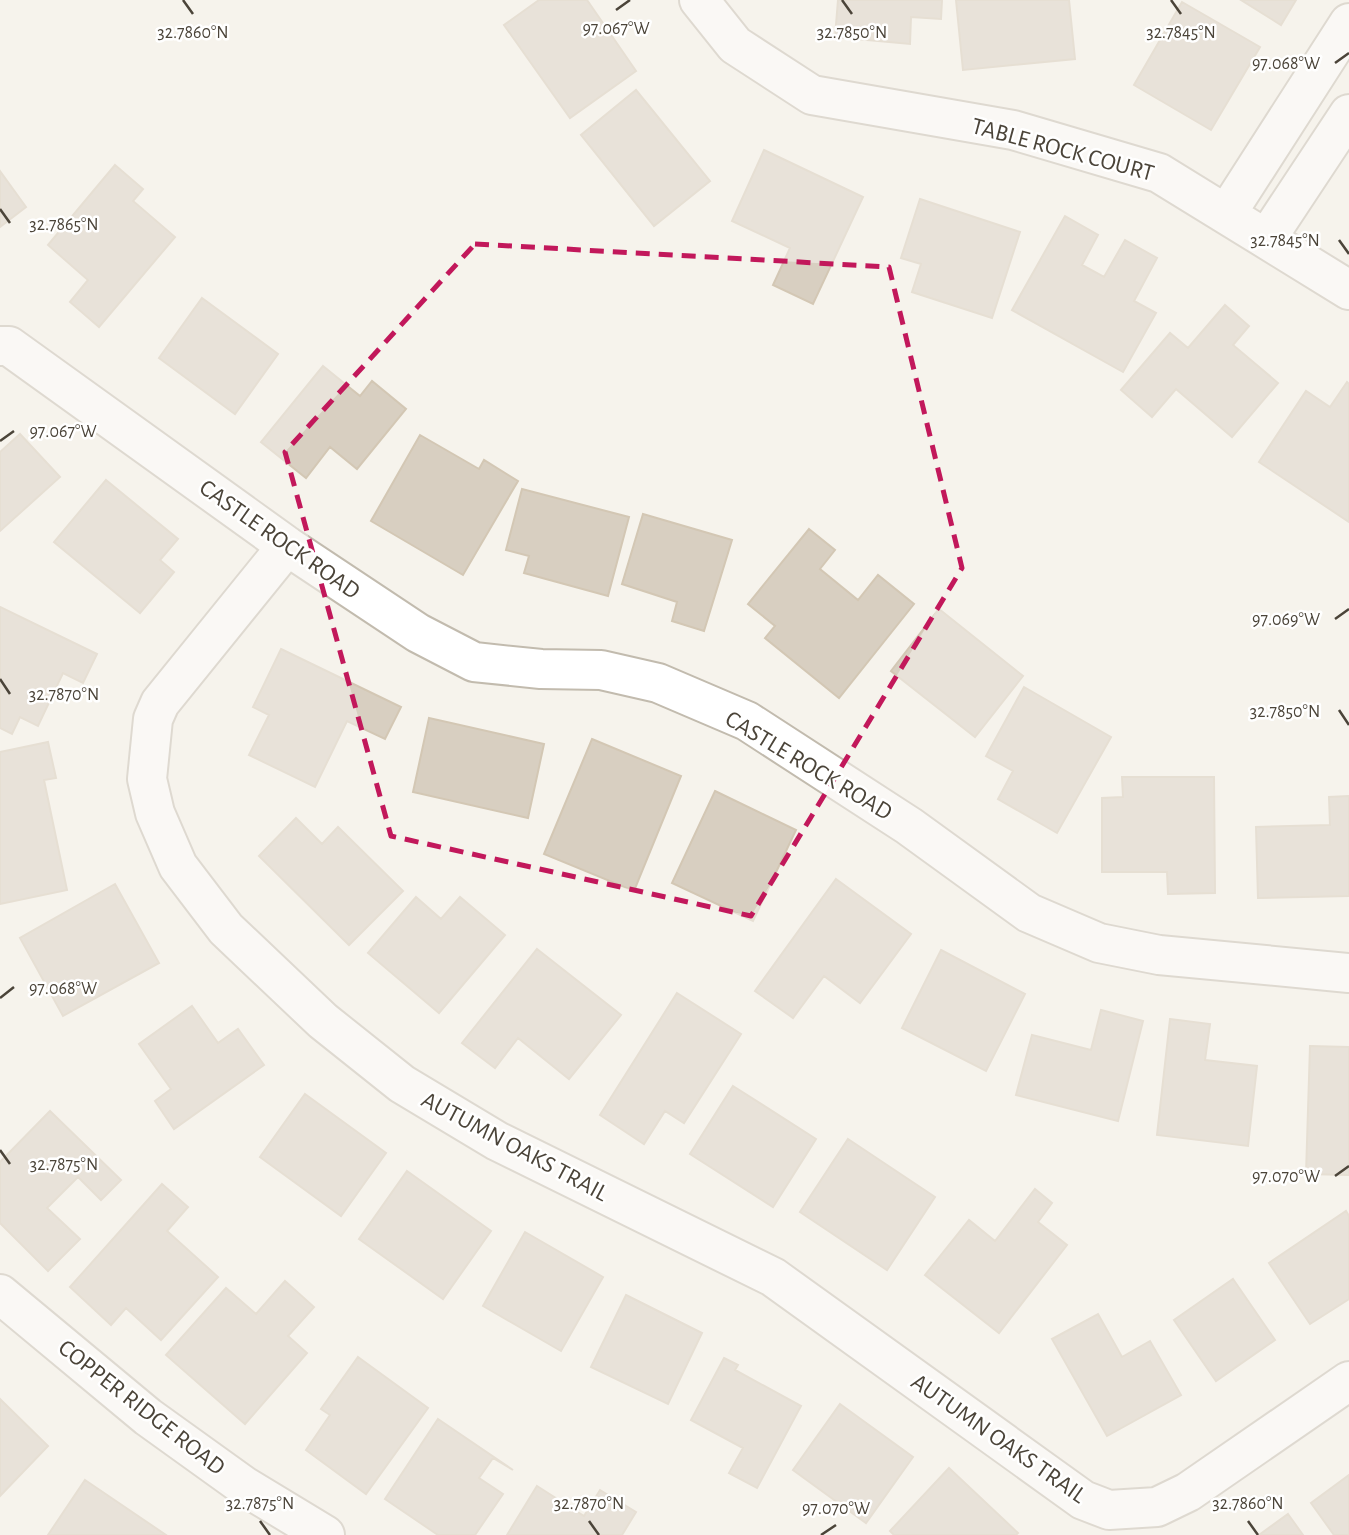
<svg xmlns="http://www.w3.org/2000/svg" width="1349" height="1535" font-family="'Alegreya Sans',sans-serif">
<rect width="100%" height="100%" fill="#f6f3ec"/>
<path fill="#d8cfc1" stroke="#d3c7b4" stroke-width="2" d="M539,0H587L636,71L570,118L504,25Z
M838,0H942L941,19L911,17L910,44L835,37Z
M956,0H1069L1075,59L963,70Z
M1241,0H1296L1281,25Z
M1182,2L1260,47L1211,130L1134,85Z
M636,90L710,181L654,226L581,135Z
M764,150L863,197L813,304L773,285L790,248L732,221Z
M115,165L143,189L133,201L175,237L99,327L70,302L88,280L48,245Z
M0,171L26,207L0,227Z
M920,199L1020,232L992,318L912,292L921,264L901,258Z
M1065,216L1098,235L1082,265L1104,277L1125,240L1157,258L1134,301L1156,313L1123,372L1012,310Z
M202,298L278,354L235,414L159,358Z
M1225,305L1249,326L1233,345L1278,383L1232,437L1176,389L1152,417L1121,390L1170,333L1188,348Z
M323,366L360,396L372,381L406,409L357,469L330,447L306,478L261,442Z
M1347,382L1349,384V522L1259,462L1306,391L1330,407Z
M20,434L60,477L0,531V452Z
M420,435L479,469L484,460L518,481L463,575L371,521Z
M106,480L178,539L160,560L174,572L140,613L54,542Z
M522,489L629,517L608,596L524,573L529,556L506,550Z
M643,514L732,540L704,631L672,621L677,602L622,584Z
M809,529L835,550L820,569L858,600L878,575L914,604L839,698L765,638L775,626L748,604Z
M0,607L97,654L83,683L63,673L38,726L20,717L12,734L0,728Z
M939,609L1023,676L975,737L891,671Z
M281,649L401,707L385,739L347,721L315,787L249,755L269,715L253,707Z
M1024,687L1111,737L1057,833L998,799L1013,771L986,756Z
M429,718L544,744L528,818L413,792Z
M592,739L681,776L634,891L544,854Z
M48,742L56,778L44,780L67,890L0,904V752Z
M1122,777H1214L1215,893L1168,894L1167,872H1102V798L1123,797Z
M715,791L796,830L753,921L672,883Z
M1349,796V896L1258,898L1256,827L1330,825L1329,797Z
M296,818L322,844L338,827L403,891L349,945L259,856Z
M836,879L911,934L860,1003L824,976L793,1018L755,991Z
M115,884L159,963L63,1016L20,938Z
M416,897L441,919L460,897L505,935L439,1013L368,953Z
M537,949L621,1015L569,1079L518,1038L495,1068L462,1043Z
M941,950L1025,994L986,1071L902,1028Z
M677,993L741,1034L684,1123L665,1111L644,1144L600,1115Z
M192,1006L218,1043L238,1029L264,1065L174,1129L155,1101L171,1089L139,1044Z
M1101,1010L1143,1021L1118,1121L1016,1095L1032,1035L1091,1050Z
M1170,1019L1210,1024L1205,1060L1257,1066L1248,1146L1157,1135Z
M1310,1046L1349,1047V1175L1306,1174Z
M733,1086L816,1139L773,1207L690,1154Z
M305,1094L386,1153L341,1216L260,1157Z
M50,1111L121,1180L101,1200L78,1177L47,1208L80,1239L48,1271L0,1223V1162Z
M848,1139L935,1197L887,1270L800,1212Z
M407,1171L491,1231L443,1299L359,1239Z
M162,1184L188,1207L167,1231L218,1277L161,1340L126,1308L111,1325L70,1287Z
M1035,1189L1052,1203L1038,1222L1067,1245L999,1333L925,1275L969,1220L995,1241Z
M1346,1211L1349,1216V1299L1310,1324L1269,1263Z
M525,1232L603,1277L561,1351L483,1306Z
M1233,1279L1275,1340L1216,1381L1174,1320Z
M285,1281L314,1307L288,1336L307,1353L245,1424L166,1355L226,1288L256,1314Z
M626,1295L702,1333L668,1404L591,1367Z
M1098,1314L1122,1357L1150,1341L1181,1395L1107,1436L1052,1339Z
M358,1357L428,1408L366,1494L306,1450L330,1415L321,1409Z
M724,1358L738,1365L735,1370L801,1406L757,1488L729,1473L743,1448L691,1420Z
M0,1399L48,1446L0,1496Z
M840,1404L913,1457L866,1523L793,1470Z
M438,1419L513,1470L493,1458L479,1478L503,1494L475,1535H438L385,1499Z
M949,1468L1018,1533L1016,1535H894L890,1531Z
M1349,1475V1535H1334L1311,1503Z
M85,1480L166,1535H48Z
M537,1486L584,1516L600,1490L636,1512L622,1535H507Z
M1288,1514L1303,1535H1259Z"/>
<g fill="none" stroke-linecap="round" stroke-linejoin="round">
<defs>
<path id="minor" d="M699,0L735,45L812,95L1013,130L1159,173L1349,290
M1227,213L1349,23
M1267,238L1349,114
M0,346H9L287,546L418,633L474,662L541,669L601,670L658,683L747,721L909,826L1029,913L1099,943L1159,955L1349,973
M287,546L160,703L153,719L147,779L155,813L178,866L226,929L323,1021L402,1084L497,1141L773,1277L1083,1500L1109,1510L1157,1507L1188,1492L1349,1381
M0,1294L148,1417L244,1486L325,1535"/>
</defs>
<use href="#minor" stroke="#c2bbae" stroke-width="42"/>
<use href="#minor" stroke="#fff" stroke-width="38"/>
</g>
<path d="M0 0H1349V1535H0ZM475,244L889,267L962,568L751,916L391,836L285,452Z" fill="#f6f3ec" fill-opacity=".55" fill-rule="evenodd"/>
<path fill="none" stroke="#c2185b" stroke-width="5" stroke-dasharray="14 9" stroke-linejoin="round" d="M475,244L889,267L962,568L751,916L391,836L285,452Z"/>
<path fill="none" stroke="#4b4439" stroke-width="2.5" d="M183,0L193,14M842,0L852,14M1171,0L1181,14M616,10L630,0M1335,63L1349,53M0,209L10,223M1339,240L1349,254M0,441L14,431M1335,619L1349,609M0,679L10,694M1339,710L1349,725M0,998L14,987M0,1150L10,1164M1335,1176L1349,1166M260,1521L270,1535M589,1521L599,1535M1248,1521L1258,1535M821,1535L836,1525"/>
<g text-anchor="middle" stroke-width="5" stroke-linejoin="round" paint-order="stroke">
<g font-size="24" fill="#4b4439" stroke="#fff">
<text transform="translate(1063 149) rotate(15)" y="8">TABLE ROCK COURT</text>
<text transform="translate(280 539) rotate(35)" y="8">CASTLE ROCK ROAD</text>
<text transform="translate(809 765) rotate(31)" y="8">CASTLE ROCK ROAD</text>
<text transform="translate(515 1146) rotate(28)" y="8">AUTUMN OAKS TRAIL</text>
<text transform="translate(142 1407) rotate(38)" y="8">COPPER RIDGE ROAD</text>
<text transform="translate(999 1438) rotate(35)" y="8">AUTUMN OAKS TRAIL</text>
</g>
</g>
<g font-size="18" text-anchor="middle" fill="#4b4439" stroke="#fff" stroke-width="5" stroke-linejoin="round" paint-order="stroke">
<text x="616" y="34">97.067°W</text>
<text x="193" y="38">32.7860°N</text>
<text x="852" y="38">32.7850°N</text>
<text x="1181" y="38">32.7845°N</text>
<text x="1286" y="69">97.068°W</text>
<text x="64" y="230">32.7865°N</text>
<text x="1285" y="246">32.7845°N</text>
<text x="63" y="437">97.067°W</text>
<text x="1286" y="625">97.069°W</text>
<text x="64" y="700">32.7870°N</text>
<text x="1285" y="717">32.7850°N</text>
<text x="63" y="994">97.068°W</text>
<text x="64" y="1170">32.7875°N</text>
<text x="1286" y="1182">97.070°W</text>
<text x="260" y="1509">32.7875°N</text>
<text x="589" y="1509">32.7870°N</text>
<text x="1248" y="1509">32.7860°N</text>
<text x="836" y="1514">97.070°W</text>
</g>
</svg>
